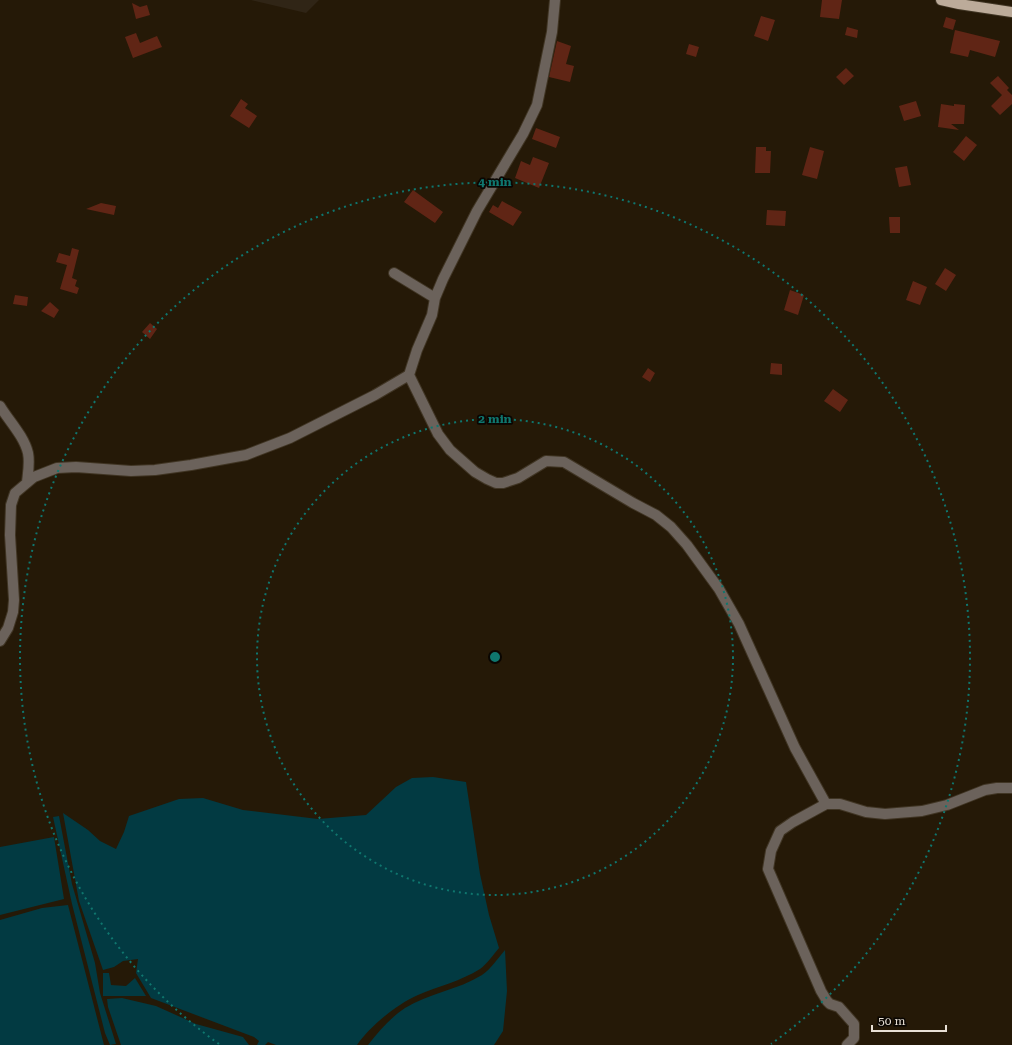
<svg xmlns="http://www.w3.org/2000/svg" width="1012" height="1045" font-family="'Roboto Serif',serif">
<rect width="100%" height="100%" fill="#251907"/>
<path fill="#302516" d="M251,0H319L306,13Z"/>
<path fill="#023a42" d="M433,777L466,782L480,874L489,915L499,948C493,955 487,964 480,969C461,981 439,986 418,995C397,1004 370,1026 357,1045H276L268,1042L265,1045H257L259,1041L254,1037L151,998L136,973L138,959L123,961L114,967L103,970L79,901L63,813L88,830L100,841L116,849L124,832L129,816L179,799L203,798L243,810L318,819L366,815L396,787L412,778Z
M59,816L72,884L95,963L100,993L116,1044L110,1045L105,1033L72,904L53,817Z
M54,837L64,899L0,915V847Z
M68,905L104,1045H0V920L42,908Z
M505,950L507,991L503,1031L494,1045H368C379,1031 390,1018 405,1008C429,993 458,990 482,975C491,969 498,958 505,950Z
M103,973H109L111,985L126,986L135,978L146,996H103Z
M122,998L156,1006L196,1024L243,1037L249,1045H121L108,1007L107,999Z"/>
<path fill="#602515" d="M822,0H842L839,19L820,17Z
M132,3L140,7L147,5L150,15L136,19Z
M761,16L775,20L768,41L754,36Z
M946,17L956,20L953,30L943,27Z
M847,27L858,30L857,38L845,35Z
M955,30L1000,41L995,57L970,50L968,57L950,53Z
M136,33L140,43L157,36L162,47L133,58L125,37Z
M557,41L571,46L566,64L574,66L570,82L549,77Z
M689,44L699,47L696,57L686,54Z
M846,68L854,76L844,85L836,77Z
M998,76L1009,88L1007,90L1012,95V104L1000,115L991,106L1002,95L990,83Z
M241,99L248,104L245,108L257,116L249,128L230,116Z
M916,101L921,116L904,121L899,106Z
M941,104L954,106V104L965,105L964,124H951L959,130L938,127Z
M536,128L560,137L556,148L532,139Z
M966,136L977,145L964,161L953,152Z
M756,147H766V151H771L770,173H755Z
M810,147L824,151L817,179L802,175Z
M533,157L549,163L539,188L515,178L521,161L530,165Z
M907,166L911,185L899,187L895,168Z
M413,190L443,212L435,223L404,202Z
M502,201L522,212L513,226L489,212L493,205L498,208Z
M101,203L116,206L114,215L86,209Z
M767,210L786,211L785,226L766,225Z
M889,217H900V233H890Z
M72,248L79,250L72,278L77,280L75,286L79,288L77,294L60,289L67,265L56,262L59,253L70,256Z
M945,268L956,275L946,291L935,284Z
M913,281L927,287L920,305L906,300Z
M790,290L804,295L798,315L784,310Z
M15,295L28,297L27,306L13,304Z
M50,302L59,310L54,318L41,311Z
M150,323L157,329L150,339L142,332Z
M771,363L782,364V375L770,374Z
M648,368L655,373L650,382L642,377Z
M833,389L848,400L840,412L824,401Z"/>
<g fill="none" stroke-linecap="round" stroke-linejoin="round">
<defs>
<path id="minor" d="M555,0L552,32L537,105L523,134L477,211L443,279L435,298L432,315L417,350L409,375L438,434L450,450L475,472L487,479L496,483H503L518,478L546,461L564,462L633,503L656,515L671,527L687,545L719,589L739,624L795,748L826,804
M394,273L435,298
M0,406C9,421 24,436 28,453C30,463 28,473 27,482
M0,641L8,628L13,612L14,600L10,535L11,505L15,493L34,477L57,468L76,467L131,471L155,470L191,465L246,455L290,438L375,395L409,375
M847,1045L854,1038V1024L839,1007L830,1004L827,1001L821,991L768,869L771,851L780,831L793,822L826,804H840L866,812L885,814L922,811L947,805L985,790L997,788H1012"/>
<path id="major" d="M941,0L959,4L1012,12"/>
</defs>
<use href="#minor" stroke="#403524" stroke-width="12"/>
<use href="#major" stroke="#403524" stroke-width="12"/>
<use href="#minor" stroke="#6b625b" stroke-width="10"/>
<use href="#major" stroke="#bcab9a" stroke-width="10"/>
</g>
<g fill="none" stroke="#0f766e" stroke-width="2" stroke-dasharray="2 4">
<circle cx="495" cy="657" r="238"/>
<path d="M219 1044A475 475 0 1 1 771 1044"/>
</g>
<circle cx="495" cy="657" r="6" fill="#0f766e" stroke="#0a0602" stroke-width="2"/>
<g font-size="12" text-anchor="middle" font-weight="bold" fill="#0f766e" stroke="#0a0602" stroke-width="3.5" stroke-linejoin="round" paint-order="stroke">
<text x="495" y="186">4 min</text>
<text x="495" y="423">2 min</text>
</g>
<path d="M872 1025v6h74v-6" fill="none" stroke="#e8e0d5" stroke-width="2"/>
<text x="878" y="1025" font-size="12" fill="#e8e0d5" stroke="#0a0602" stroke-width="3" paint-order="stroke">50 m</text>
</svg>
